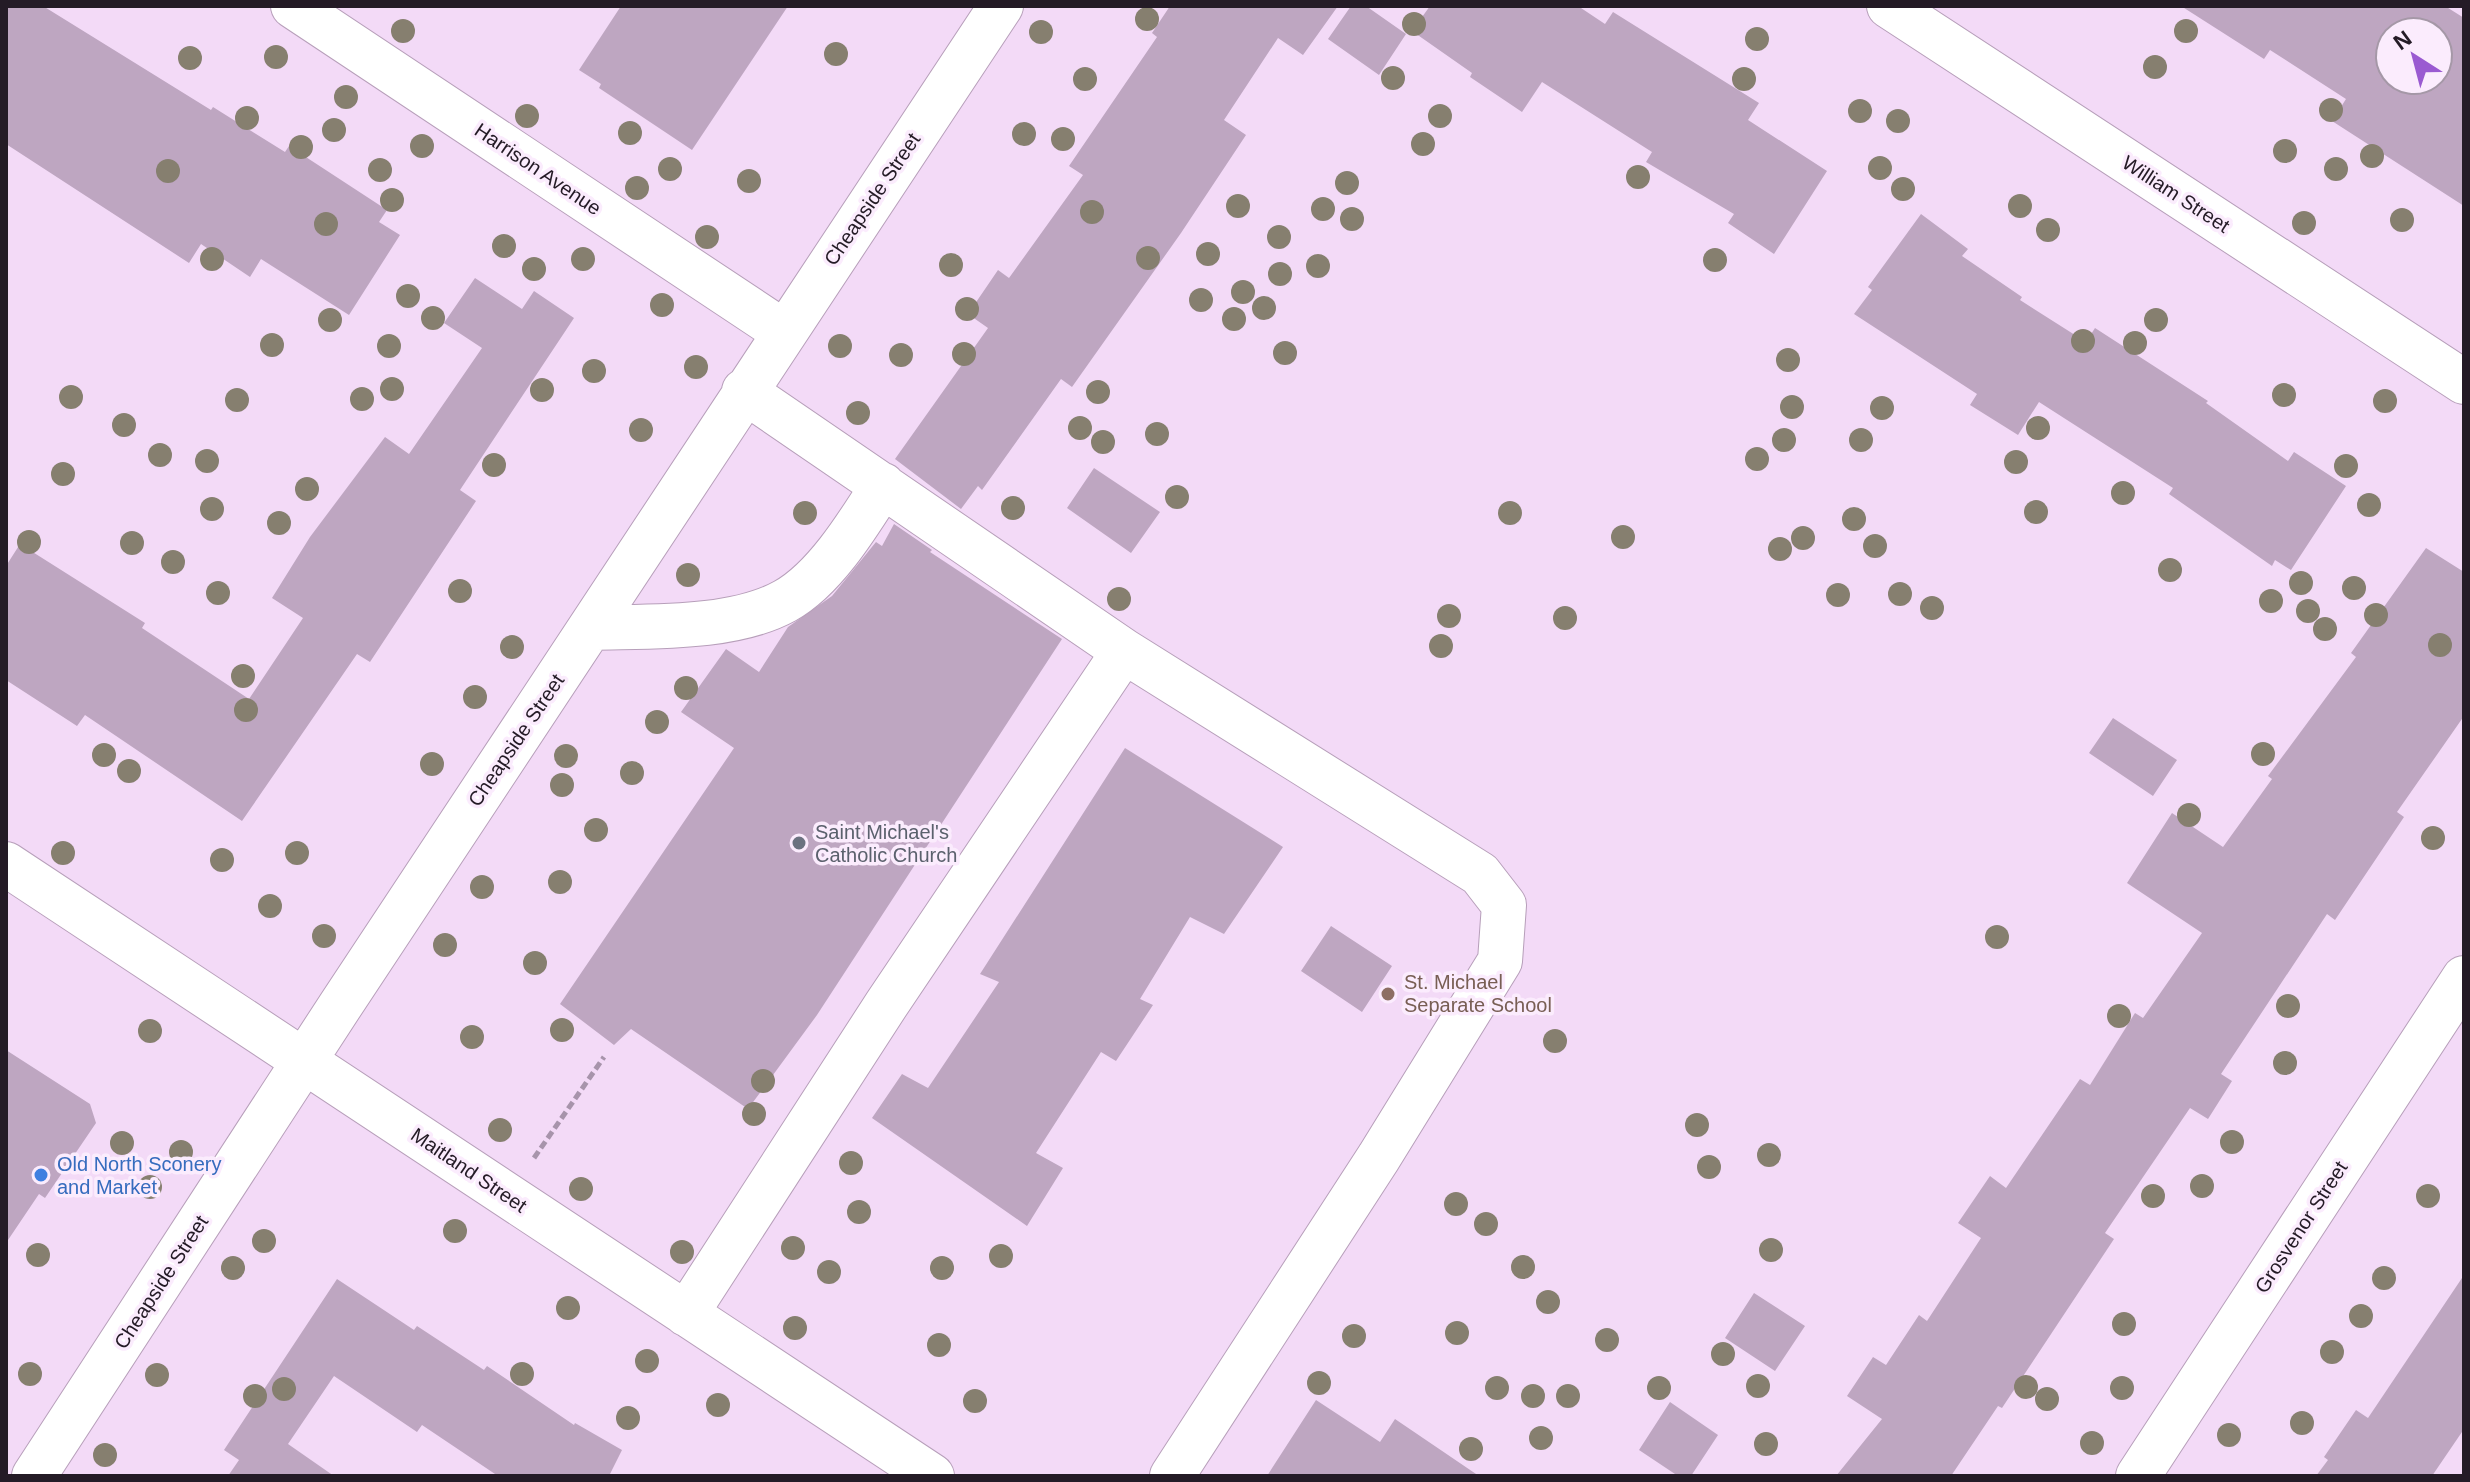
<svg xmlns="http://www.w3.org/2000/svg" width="2470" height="1482" font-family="Helvetica,sans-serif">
<rect width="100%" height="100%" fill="#f3daf7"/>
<path fill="#bea6c1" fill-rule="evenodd" d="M6,6H43L211,110L213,107L285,152L289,146L387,210L379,222L400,235L349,315L261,259L250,277L201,244L189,263L6,144Z
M621,6H788L692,150L599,88L601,84L579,70Z
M1170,6H1338L1303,55L1278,38L1224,120L1246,135L1181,233L1072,387L1061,379L982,490L978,486L961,509L895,459L988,328L968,314L998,270L1009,278L1083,175L1069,166L1157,37L1152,33Z
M1351,6H1366L1406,34L1379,75L1328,39Z
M1430,6H1578L1605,24L1613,12L1759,103L1748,120L1827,171L1774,254L1728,223L1734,214L1646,162L1652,152L1542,82L1522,112L1470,77L1472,73L1412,31Z
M2181,6H2445L2464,18V206L2332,121L2346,99L2270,50L2264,59ZM2390,32H2438V80H2390Z
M1921,214L1968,249L1962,256L2022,297L2020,300L2086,342L2095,328L2208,401L2206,403L2288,461L2294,452L2346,486L2291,570L2275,560L2272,566L2169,494L2173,488L2039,402L2018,435L1970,405L1977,394L1854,314L1872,290L1868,287Z
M475,278L522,309L534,291L574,318L460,490L476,501L370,662L357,654L242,821L85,715L77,726L6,680V566L20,544L145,623L142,628L249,699L303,618L272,598L310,537L385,437L409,454L482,348L444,323Z
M1094,468L1160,512L1131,553L1067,508Z
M894,524L932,550L930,552L1062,639L817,1015L748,1109L631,1029L614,1045L560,1004L734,748L681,712L726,649L759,672L788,627L832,596L876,542L882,546Z
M2426,548L2464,572V716L2397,812L2404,817L2335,920L2327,914L2221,1074L2232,1081L2208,1119L2190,1108L2105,1233L2114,1239L2002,1408L1998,1406L1951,1476H1836L1882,1419L1847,1396L1873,1357L1886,1365L1919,1315L1927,1321L1981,1238L1958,1223L1990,1176L2006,1188L2080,1079L2090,1085L2135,1013L2143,1018L2202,933L2127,883L2172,813L2223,847L2272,779L2268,776L2356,657L2351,653Z
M2113,718L2177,760L2153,796L2089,753Z
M1125,748L1283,847L1224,934L1190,917L1140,999L1153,1005L1116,1061L1101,1052L1036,1153L1063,1168L1027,1226L872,1118L902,1074L928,1088L999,982L980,974Z
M1331,926L1392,966L1362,1012L1301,971Z
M6,1050L90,1104L96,1123L45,1198L39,1194L6,1243Z
M2464,1275V1429L2432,1476H2316L2328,1460L2324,1457L2356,1410L2368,1418Z
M337,1279L414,1330L417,1326L484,1370L487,1366L574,1425L575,1423L622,1450L609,1476H498L422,1425L417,1432L334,1376L288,1444L334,1476H228L239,1460L224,1450Z
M1754,1293L1805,1326L1775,1371L1725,1338Z
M1316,1400L1380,1442L1395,1419L1479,1476H1267Z
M1670,1402L1718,1435L1691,1476H1678L1639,1450Z"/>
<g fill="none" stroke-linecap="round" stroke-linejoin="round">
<defs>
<path id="minor" d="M293,6L784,332
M1889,6L2464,382
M744,391L1124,651L1480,874L1504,905L1500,961L1379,1157L1172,1476
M591,628C649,626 733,630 785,601C825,579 859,523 883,485
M6,864L932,1476
M686,1314L886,1005L1124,651
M34,1476L340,1006L1001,6
M2138,1476L2464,978"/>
</defs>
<use href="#minor" stroke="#b79fba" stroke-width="46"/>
<path stroke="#a794ab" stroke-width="5" stroke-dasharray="8 4" stroke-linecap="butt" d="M534,1158L604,1057"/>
<use href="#minor" stroke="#fff" stroke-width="44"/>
</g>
<g fill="#867f6f">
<circle cx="1147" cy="19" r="12"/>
<circle cx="1414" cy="24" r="12"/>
<circle cx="403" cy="31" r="12"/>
<circle cx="2186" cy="31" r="12"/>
<circle cx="1041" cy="32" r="12"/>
<circle cx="1757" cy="39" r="12"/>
<circle cx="836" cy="54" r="12"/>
<circle cx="276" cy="57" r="12"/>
<circle cx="190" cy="58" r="12"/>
<circle cx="2155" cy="67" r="12"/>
<circle cx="1393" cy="78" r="12"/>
<circle cx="1085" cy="79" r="12"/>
<circle cx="1744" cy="79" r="12"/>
<circle cx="346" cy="97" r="12"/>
<circle cx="2331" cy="110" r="12"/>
<circle cx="1860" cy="111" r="12"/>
<circle cx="527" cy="116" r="12"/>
<circle cx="1440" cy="116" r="12"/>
<circle cx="247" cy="118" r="12"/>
<circle cx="1898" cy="121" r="12"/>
<circle cx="334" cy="130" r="12"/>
<circle cx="630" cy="133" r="12"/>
<circle cx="1024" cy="134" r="12"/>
<circle cx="1063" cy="139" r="12"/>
<circle cx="1423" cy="144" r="12"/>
<circle cx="422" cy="146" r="12"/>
<circle cx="301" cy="147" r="12"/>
<circle cx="2285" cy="151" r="12"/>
<circle cx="2372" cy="156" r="12"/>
<circle cx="1880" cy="168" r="12"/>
<circle cx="670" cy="169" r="12"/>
<circle cx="2336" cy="169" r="12"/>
<circle cx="380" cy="170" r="12"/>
<circle cx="168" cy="171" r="12"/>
<circle cx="1638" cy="177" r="12"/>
<circle cx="749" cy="181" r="12"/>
<circle cx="1347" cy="183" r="12"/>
<circle cx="637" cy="188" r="12"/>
<circle cx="1903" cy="189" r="12"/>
<circle cx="392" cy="200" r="12"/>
<circle cx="1238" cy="206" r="12"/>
<circle cx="2020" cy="206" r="12"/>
<circle cx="1323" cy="209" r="12"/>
<circle cx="1092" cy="212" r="12"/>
<circle cx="1352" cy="219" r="12"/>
<circle cx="2402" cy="220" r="12"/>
<circle cx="2304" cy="223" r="12"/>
<circle cx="326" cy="224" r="12"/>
<circle cx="2048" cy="230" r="12"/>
<circle cx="707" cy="237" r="12"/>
<circle cx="1279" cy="237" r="12"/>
<circle cx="504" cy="246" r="12"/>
<circle cx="1208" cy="254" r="12"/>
<circle cx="1148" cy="258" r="12"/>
<circle cx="212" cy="259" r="12"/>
<circle cx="583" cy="259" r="12"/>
<circle cx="1715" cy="260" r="12"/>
<circle cx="951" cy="265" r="12"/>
<circle cx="1318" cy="266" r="12"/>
<circle cx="534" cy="269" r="12"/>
<circle cx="1280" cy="274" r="12"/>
<circle cx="1243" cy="292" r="12"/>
<circle cx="408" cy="296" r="12"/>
<circle cx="1201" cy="300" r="12"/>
<circle cx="662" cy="305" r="12"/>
<circle cx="1264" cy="308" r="12"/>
<circle cx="967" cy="309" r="12"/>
<circle cx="433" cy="318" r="12"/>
<circle cx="1234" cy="319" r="12"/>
<circle cx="330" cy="320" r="12"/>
<circle cx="2156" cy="320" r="12"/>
<circle cx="2083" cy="341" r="12"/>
<circle cx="2135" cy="343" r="12"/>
<circle cx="272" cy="345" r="12"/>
<circle cx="389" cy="346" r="12"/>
<circle cx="840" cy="346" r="12"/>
<circle cx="1285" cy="353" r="12"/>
<circle cx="964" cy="354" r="12"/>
<circle cx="901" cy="355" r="12"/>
<circle cx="1788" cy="360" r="12"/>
<circle cx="696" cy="367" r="12"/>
<circle cx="594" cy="371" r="12"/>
<circle cx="392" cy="389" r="12"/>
<circle cx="542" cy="390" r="12"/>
<circle cx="1098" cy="392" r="12"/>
<circle cx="2284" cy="395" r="12"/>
<circle cx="71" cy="397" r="12"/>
<circle cx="362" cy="399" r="12"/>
<circle cx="237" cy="400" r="12"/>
<circle cx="2385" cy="401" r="12"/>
<circle cx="1792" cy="407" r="12"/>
<circle cx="1882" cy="408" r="12"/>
<circle cx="858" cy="413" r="12"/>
<circle cx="124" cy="425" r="12"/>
<circle cx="1080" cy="428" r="12"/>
<circle cx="2038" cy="428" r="12"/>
<circle cx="641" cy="430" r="12"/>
<circle cx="1157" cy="434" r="12"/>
<circle cx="1784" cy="440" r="12"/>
<circle cx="1861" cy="440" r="12"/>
<circle cx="1103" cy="442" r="12"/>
<circle cx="160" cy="455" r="12"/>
<circle cx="1757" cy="459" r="12"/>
<circle cx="207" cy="461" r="12"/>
<circle cx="2016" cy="462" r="12"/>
<circle cx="494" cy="465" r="12"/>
<circle cx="2346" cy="466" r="12"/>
<circle cx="63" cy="474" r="12"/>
<circle cx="307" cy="489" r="12"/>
<circle cx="2123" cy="493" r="12"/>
<circle cx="1177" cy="497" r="12"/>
<circle cx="2369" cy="505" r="12"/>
<circle cx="1013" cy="508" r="12"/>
<circle cx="212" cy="509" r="12"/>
<circle cx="2036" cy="512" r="12"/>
<circle cx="805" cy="513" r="12"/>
<circle cx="1510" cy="513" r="12"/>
<circle cx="1854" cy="519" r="12"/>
<circle cx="279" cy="523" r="12"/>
<circle cx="1623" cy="537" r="12"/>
<circle cx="1803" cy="538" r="12"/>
<circle cx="29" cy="542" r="12"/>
<circle cx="132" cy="543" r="12"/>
<circle cx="1875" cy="546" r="12"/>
<circle cx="1780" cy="549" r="12"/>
<circle cx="173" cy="562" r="12"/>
<circle cx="2170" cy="570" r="12"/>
<circle cx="688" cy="575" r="12"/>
<circle cx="2301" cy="583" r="12"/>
<circle cx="2354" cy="588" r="12"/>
<circle cx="460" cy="591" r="12"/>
<circle cx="218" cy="593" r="12"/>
<circle cx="1900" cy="594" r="12"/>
<circle cx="1838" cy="595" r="12"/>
<circle cx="1119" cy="599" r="12"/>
<circle cx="2271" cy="601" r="12"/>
<circle cx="1932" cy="608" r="12"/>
<circle cx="2308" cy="611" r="12"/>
<circle cx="2376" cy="615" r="12"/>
<circle cx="1449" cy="616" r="12"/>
<circle cx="1565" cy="618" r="12"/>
<circle cx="2325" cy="629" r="12"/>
<circle cx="2440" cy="645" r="12"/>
<circle cx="1441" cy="646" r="12"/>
<circle cx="512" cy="647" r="12"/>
<circle cx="243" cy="676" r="12"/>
<circle cx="686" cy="688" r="12"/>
<circle cx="475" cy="697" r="12"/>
<circle cx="246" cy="710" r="12"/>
<circle cx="657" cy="722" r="12"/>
<circle cx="2263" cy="754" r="12"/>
<circle cx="104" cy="755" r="12"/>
<circle cx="566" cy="756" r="12"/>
<circle cx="432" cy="764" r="12"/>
<circle cx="129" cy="771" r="12"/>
<circle cx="632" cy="773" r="12"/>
<circle cx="562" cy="785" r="12"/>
<circle cx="2189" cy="815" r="12"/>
<circle cx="596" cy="830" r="12"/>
<circle cx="2433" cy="838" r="12"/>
<circle cx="63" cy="853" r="12"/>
<circle cx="297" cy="853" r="12"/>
<circle cx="222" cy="860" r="12"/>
<circle cx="560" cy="882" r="12"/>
<circle cx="482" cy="887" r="12"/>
<circle cx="270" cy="906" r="12"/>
<circle cx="324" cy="936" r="12"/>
<circle cx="1997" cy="937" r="12"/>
<circle cx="445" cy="945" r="12"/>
<circle cx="535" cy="963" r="12"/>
<circle cx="2288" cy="1006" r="12"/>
<circle cx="2119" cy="1016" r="12"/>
<circle cx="562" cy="1030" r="12"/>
<circle cx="150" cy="1031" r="12"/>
<circle cx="472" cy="1037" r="12"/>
<circle cx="1555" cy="1041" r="12"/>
<circle cx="2285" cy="1063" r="12"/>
<circle cx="763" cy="1081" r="12"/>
<circle cx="754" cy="1114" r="12"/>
<circle cx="1697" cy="1125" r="12"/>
<circle cx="500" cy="1130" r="12"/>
<circle cx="2232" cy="1142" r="12"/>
<circle cx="122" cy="1143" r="12"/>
<circle cx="181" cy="1152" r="12"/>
<circle cx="1769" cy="1155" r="12"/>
<circle cx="851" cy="1163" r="12"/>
<circle cx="1709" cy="1167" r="12"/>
<circle cx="2202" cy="1186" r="12"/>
<circle cx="150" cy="1187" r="12"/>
<circle cx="581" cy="1189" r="12"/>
<circle cx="2153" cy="1196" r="12"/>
<circle cx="2428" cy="1196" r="12"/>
<circle cx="1456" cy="1204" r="12"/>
<circle cx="859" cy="1212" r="12"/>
<circle cx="1486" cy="1224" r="12"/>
<circle cx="455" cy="1231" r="12"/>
<circle cx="264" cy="1241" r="12"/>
<circle cx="793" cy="1248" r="12"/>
<circle cx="1771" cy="1250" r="12"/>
<circle cx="682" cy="1252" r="12"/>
<circle cx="38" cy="1255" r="12"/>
<circle cx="1001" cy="1256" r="12"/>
<circle cx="1523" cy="1267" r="12"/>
<circle cx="233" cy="1268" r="12"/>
<circle cx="942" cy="1268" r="12"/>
<circle cx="829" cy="1272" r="12"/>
<circle cx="2384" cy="1278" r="12"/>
<circle cx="1548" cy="1302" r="12"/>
<circle cx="568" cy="1308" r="12"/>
<circle cx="2361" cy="1316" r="12"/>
<circle cx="2124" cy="1324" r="12"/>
<circle cx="795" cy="1328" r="12"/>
<circle cx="1457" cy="1333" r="12"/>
<circle cx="1354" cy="1336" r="12"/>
<circle cx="1607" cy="1340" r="12"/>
<circle cx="939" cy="1345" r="12"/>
<circle cx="2332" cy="1352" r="12"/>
<circle cx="1723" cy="1354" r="12"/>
<circle cx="647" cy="1361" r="12"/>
<circle cx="30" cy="1374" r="12"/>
<circle cx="522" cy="1374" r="12"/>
<circle cx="157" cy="1375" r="12"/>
<circle cx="1319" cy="1383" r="12"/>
<circle cx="1758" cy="1386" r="12"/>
<circle cx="2026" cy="1387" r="12"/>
<circle cx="1497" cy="1388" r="12"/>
<circle cx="1659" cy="1388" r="12"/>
<circle cx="2122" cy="1388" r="12"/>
<circle cx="284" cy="1389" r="12"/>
<circle cx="255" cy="1396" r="12"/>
<circle cx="1533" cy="1396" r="12"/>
<circle cx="1568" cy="1396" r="12"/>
<circle cx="2047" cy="1399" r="12"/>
<circle cx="975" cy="1401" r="12"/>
<circle cx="718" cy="1405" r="12"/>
<circle cx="628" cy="1418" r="12"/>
<circle cx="2302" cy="1423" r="12"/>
<circle cx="2229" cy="1435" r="12"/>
<circle cx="1541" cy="1438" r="12"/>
<circle cx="2092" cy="1443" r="12"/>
<circle cx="1766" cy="1444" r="12"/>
<circle cx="1471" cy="1449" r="12"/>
<circle cx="105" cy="1455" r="12"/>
</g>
<circle fill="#6b7280" stroke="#fbecfd" stroke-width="3" cx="799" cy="843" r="8"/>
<circle fill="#8d6e63" stroke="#fbecfd" stroke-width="3" cx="1388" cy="994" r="8"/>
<circle fill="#3f7fe0" stroke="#fbecfd" stroke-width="3" cx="41" cy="1175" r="8"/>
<g text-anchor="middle" stroke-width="7" stroke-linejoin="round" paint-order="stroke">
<g font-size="20" fill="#241b26" stroke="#fbecfd">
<text transform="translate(538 169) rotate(34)" y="7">Harrison Avenue</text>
<text transform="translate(2176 194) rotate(33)" y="7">William Street</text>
<text transform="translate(872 199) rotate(-56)" y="7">Cheapside Street</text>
<text transform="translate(516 740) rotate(-56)" y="7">Cheapside Street</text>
<text transform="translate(469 1170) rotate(34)" y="7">Maitland Street</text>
<text transform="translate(2301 1227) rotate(-57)" y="7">Grosvenor Street</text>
<text transform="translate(161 1282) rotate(-57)" y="7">Cheapside Street</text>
</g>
<g font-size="20" fill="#5b616d" stroke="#fbecfd" text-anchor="start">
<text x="815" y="839">Saint Michael's<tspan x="815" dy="23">Catholic Church</tspan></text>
</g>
<g font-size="20" fill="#785e54" stroke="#fbecfd" text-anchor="start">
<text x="1404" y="989">St. Michael<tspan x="1404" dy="23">Separate School</tspan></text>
</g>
<g font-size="20" fill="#366cbe" stroke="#fbecfd" text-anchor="start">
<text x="57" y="1171">Old North Sconery<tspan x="57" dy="23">and Market</tspan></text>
</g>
</g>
<rect width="2470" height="1482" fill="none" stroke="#241b26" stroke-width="16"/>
<g transform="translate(2414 56) rotate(324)"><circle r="38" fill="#fbecfd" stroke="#a598a7" stroke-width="2"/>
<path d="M0-6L14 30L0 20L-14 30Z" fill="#9a5ad1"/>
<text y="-12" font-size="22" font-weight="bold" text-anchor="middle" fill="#241b26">N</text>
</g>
</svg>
